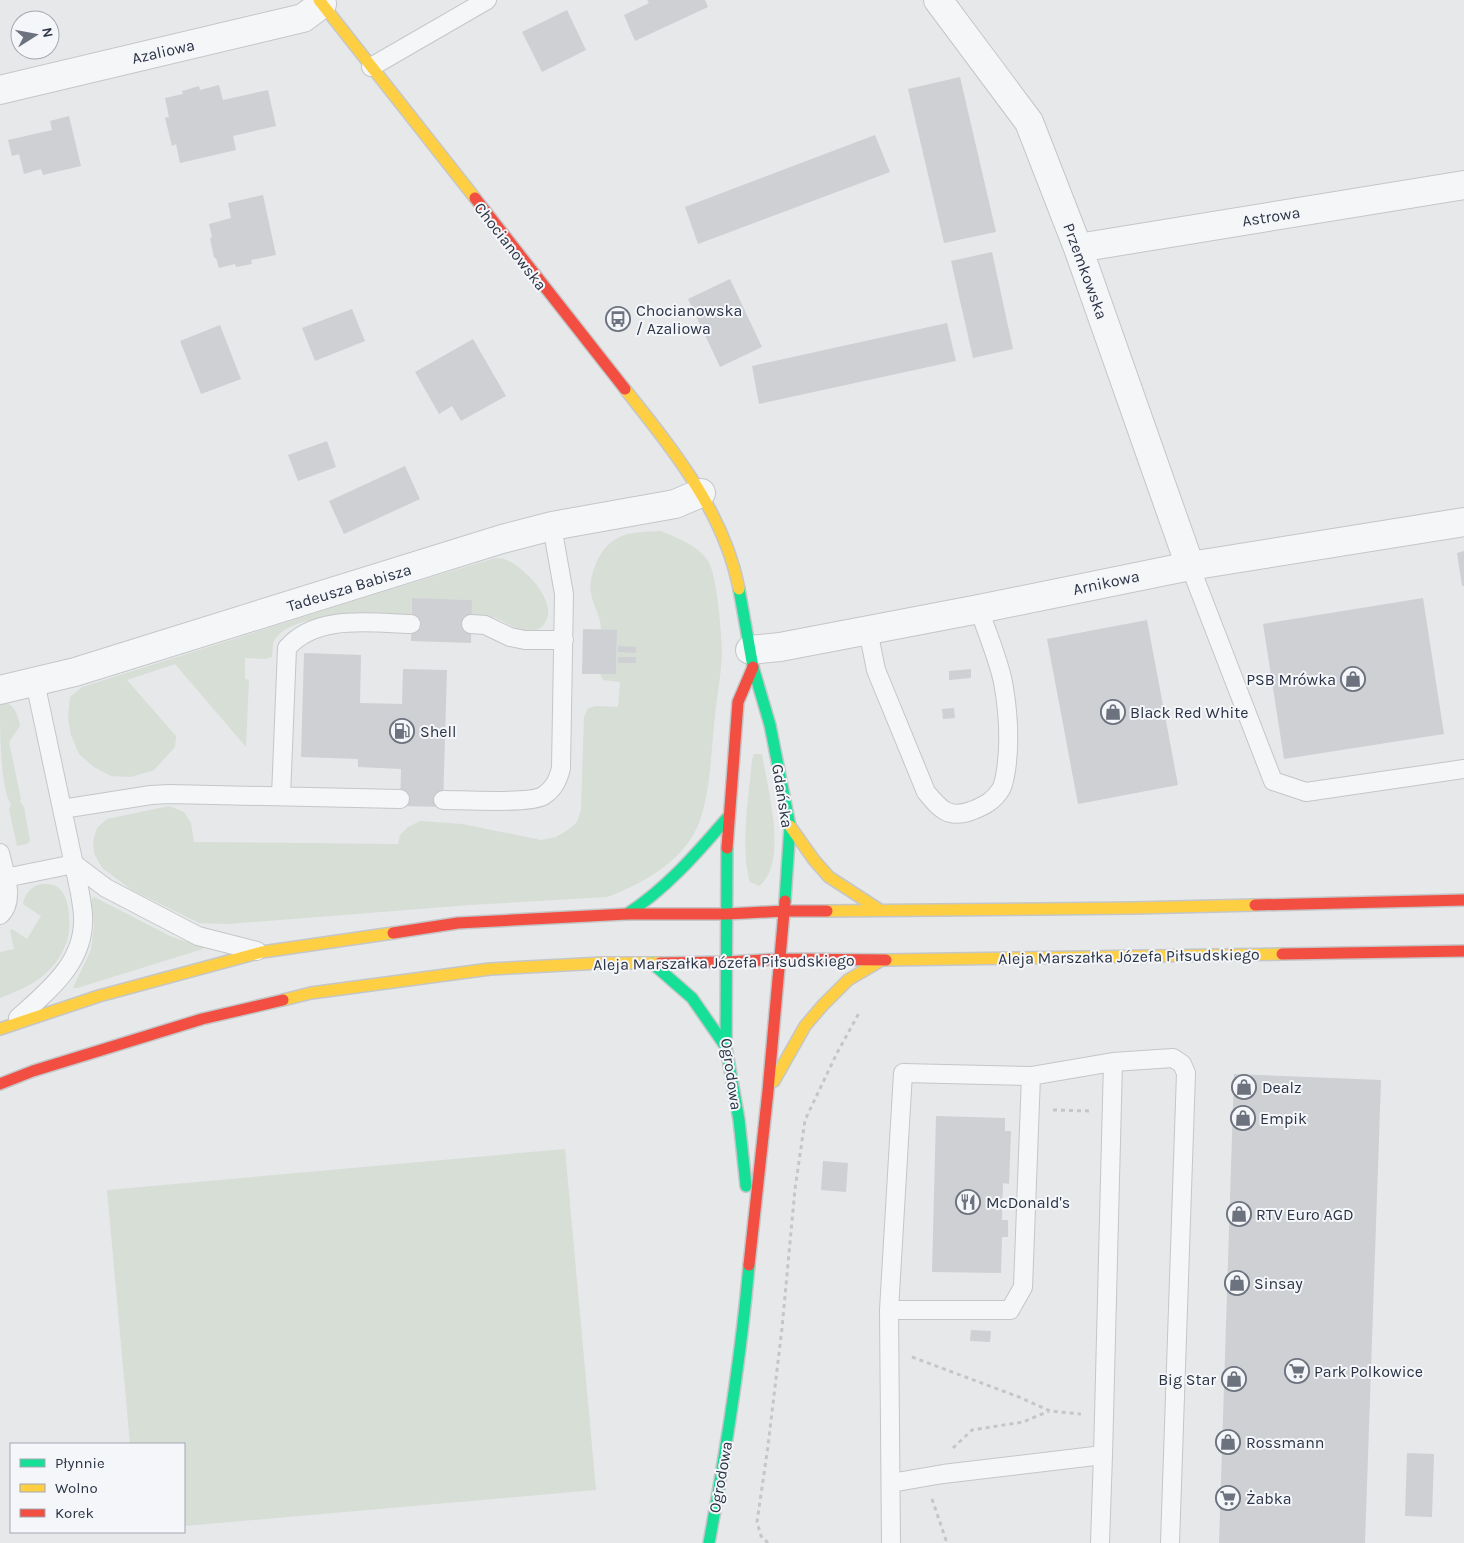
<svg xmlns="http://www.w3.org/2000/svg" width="1464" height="1543" font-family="Karla,sans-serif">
<rect width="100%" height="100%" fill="#e6e8ea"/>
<path fill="#d6ded6" d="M661,531C677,538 699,546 708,561C717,574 722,637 722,655C721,675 717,695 715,715C711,749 711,808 692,837C673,867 639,885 607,897L470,905L228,924L199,923L132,890L102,868L94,853L93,841L97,828L107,819L169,806L184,812L191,823L194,842L398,844L400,835L408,827L420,821L462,824L541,840L556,837L568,830L577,822L581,810L584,717L588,708L596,706L618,707L620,682L603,680L600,674H616L617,630H601C601,615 593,606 591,593C589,585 592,574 595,566C608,533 629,532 661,531Z
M495,558C498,558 503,558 506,560C524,567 555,599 547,619C545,623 542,628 537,630C522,636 511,624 498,619C490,615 480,617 471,618L472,600L412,598L411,616C381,615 291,609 274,641C272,645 273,652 272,657L265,659L245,658V679L249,680L246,747L175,664L127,680L176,736L175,747L154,770L131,777L111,776L94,767L79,754L71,735L68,718L70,697L82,687L363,598Z
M0,700C13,703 18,713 20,726L9,742L21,799L20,801L24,807L30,841L27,844L17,846L9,809L11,804C0,790 0,723 0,700Z
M754,754H762C767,787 789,863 759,886L750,882C740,850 749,794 752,760Z
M41,884C46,884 52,884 56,886C70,894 71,923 68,937C66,947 59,959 52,967C38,983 20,990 0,998V952L14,949L10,930L12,929L27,939L41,916L23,904C25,893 31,887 41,884Z
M94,897L172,937L203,947V949L77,988H73L91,950L94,926L91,901Z
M565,1149L596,1490L184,1526V1444H130L107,1190Z"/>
<path fill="#ced0d3" d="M647,0H705L708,7L635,41L624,15L649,3Z
M567,10L586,50L542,72L522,32Z
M960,77L996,232L944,243L908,89Z
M219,85L223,100L268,90L276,126L233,136L236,150L180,163L176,144L172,146L165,118L169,117L165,98L183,94L182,91L199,86L200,90Z
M69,116L81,166L43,175L41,169L24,174L19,154L12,156L8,140L52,130L50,121Z
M875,135L890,172L698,244L685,207Z
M263,195L276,255L251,260L252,264L236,267L235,264L219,268L216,258H214L210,238L212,237L209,224L231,218L228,203Z
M992,252L1013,349L973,358L951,261Z
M730,279L762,347L720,367L688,299Z
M352,309L365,341L315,361L302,328Z
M947,323L956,361L759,404L752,366Z
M220,325L241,379L201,394L180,341Z
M473,339L506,396L461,421L452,406L439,414L415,372Z
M327,441L336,467L298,481L288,455Z
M405,466L420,499L344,534L329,501Z
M1464,551V586H1462L1457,553Z
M412,598L472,600L471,643L411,641Z
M1423,598L1444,734L1284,759L1263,624Z
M1147,620L1178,785L1078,804L1047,639Z
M583,629L617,630L616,674H582Z
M618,646L636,647V653L618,652Z
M304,653L361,655L360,703L402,704L403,669L447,670L443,807L400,806L401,769L358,767V759L301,757Z
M618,657H636V663H618Z
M971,669V678L949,680V671Z
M954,708L955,718L943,719L942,709Z
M1234,1074L1381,1080L1365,1543H1219Z
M936,1116L1005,1118V1131H1011L1009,1184L1003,1183L1002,1220H1008V1237H1002L1001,1273L932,1272Z
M823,1161L848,1163L846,1192L821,1190Z
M971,1330L991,1331L990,1342L970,1341Z
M1407,1453L1434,1454L1432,1517L1405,1516Z"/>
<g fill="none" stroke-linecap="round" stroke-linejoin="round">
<defs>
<path id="lane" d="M371,67L487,0
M1190,566L1273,781L1306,792L1464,769
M471,624L485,625L510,637L525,640H564
M868,630L876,670L926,792C940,809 948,819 971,811C984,806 994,801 1001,789C1004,784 1005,776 1006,770C1010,743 1008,710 1003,682C998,658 987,633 979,609
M281,796L287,648C316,614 370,623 411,624
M443,800C463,800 529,804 543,796C554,789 558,780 561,768L564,594L552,526
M62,809L151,795L169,794L400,799
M0,853C4,871 16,901 0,915
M5,878L74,864L106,888L198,936L257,951
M18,1018C49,990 85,962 83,917C83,909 81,901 80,893L35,682
M889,1310H1010L1023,1287L1031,1076
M1103,1455L1113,1062
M891,1483L943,1474L1103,1455L1100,1543
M891,1543L889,1310L903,1073L1031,1076L1113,1062L1173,1058L1182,1064L1186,1073L1170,1543"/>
<path id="street" d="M938,0L1029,122L1078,248L1190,566
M0,90L303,18L322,4
M1078,248L1464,185
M750,650L780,647L979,609L1190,566L1464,522
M0,690L75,672L502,539L552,526L675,504L701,493"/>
<path id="fast" d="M739,589L753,667L770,725L790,826L785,901
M727,848L726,1047L739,1120L746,1186
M627,914C667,888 697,853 728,817
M652,963L692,998L726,1047
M709,1543C726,1451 741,1358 749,1265"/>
<path id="slow" d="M319,0L475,198
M625,389C672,449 724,511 739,589
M790,826L814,860L829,877L880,910
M827,911L1134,908L1255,905
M886,960L1282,954
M283,1000L311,993L490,969L602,963H660
M0,1029L99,996L262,952L393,933
M774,1081L805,1026L823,1005L848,980L882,960"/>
<path id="jam" d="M475,198L625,389
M727,848L738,702L753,667
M1255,905L1464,900
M393,933L458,923L627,914H727L784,911H827
M1282,954L1464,951
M660,963L727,962L781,959L886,960
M0,1084L33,1071L202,1019L283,1000
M749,1265L768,1091L785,901"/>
</defs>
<use href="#lane" stroke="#c4c6c8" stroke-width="20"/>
<use href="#street" stroke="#c4c6c8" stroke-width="30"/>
<use href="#fast" stroke="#c4c6c8" stroke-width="14"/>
<use href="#slow" stroke="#c4c6c8" stroke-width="14"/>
<use href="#jam" stroke="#c4c6c8" stroke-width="14"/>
<path stroke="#c5c6ca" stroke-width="3" stroke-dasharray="4 4" stroke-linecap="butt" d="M1053,1110L1090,1111
M912,1357L1019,1397L1050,1411L1081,1414
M953,1448L972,1430L1023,1422L1049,1411
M932,1499L947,1543
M768,1543L761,1536L757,1522L768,1446L782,1328L795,1189L805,1120L837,1053L859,1013"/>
<use href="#lane" stroke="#f5f6f7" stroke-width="18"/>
<use href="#street" stroke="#f5f6f7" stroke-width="28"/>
<use href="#fast" stroke="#16e098" stroke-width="11"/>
<use href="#slow" stroke="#ffcf43" stroke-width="11"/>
<use href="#jam" stroke="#f24e42" stroke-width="11"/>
</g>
<defs>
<symbol id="bus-ring" viewBox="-11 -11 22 22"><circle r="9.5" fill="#f4f6f9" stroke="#6c737f" stroke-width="1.5"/><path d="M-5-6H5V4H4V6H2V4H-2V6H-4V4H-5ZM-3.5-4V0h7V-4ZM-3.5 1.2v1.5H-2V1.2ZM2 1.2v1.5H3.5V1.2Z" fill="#6c737f"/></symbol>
<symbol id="shop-ring" viewBox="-11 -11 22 22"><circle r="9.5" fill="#f4f6f9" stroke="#6c737f" stroke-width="1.5"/><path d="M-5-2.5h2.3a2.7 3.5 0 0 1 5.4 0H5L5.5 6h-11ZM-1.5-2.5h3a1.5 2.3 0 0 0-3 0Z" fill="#6c737f"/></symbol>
<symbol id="fuel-ring" viewBox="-11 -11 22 22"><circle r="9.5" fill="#f4f6f9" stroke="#6c737f" stroke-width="1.5"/><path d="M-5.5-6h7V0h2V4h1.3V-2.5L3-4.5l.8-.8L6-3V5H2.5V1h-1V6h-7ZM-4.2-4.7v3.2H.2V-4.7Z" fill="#6c737f"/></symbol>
<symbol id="restaurant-ring" viewBox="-11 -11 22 22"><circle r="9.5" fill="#f4f6f9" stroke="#6c737f" stroke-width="1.5"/><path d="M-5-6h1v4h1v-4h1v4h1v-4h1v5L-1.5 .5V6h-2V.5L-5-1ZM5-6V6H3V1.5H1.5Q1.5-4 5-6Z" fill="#6c737f"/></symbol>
<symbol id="supermarket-ring" viewBox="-11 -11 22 22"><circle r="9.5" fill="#f4f6f9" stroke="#6c737f" stroke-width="1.5"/><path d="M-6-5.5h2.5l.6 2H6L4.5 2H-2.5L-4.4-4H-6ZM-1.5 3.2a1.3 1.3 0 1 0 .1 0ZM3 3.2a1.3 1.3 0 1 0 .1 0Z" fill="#6c737f"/></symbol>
</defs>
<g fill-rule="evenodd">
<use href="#bus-ring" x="604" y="305" width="28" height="28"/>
<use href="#shop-ring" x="1339" y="665" width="28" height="28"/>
<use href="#shop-ring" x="1099" y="698" width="28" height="28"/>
<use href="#fuel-ring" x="388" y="717" width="28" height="28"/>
<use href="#shop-ring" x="1230" y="1073" width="28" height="28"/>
<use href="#shop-ring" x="1229" y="1104" width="28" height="28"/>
<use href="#restaurant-ring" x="954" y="1188" width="28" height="28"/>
<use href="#shop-ring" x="1225" y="1200" width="28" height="28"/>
<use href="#shop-ring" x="1223" y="1269" width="28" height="28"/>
<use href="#supermarket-ring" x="1283" y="1357" width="28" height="28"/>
<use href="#shop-ring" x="1220" y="1365" width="28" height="28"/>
<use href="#shop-ring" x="1214" y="1428" width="28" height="28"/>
<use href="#supermarket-ring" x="1214" y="1484" width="28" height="28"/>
</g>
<g text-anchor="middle" stroke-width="4" stroke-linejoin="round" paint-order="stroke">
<g font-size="16" fill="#2b3445" stroke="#f4f6f9">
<text transform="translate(163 51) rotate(-13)" y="6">Azaliowa</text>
<text transform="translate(1271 216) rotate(-9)" y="6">Astrowa</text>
<text transform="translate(511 246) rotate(52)" y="6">Chocianowska</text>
<text transform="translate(1086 271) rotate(70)" y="6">Przemkowska</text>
<text transform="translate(1106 582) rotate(-12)" y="6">Arnikowa</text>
<text transform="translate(349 587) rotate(-17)" y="6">Tadeusza Babisza</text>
<text transform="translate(783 796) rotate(81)" y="6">Gdańska</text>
<text transform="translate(1129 956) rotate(-1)" y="6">Aleja Marszałka Józefa Piłsudskiego</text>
<text transform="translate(724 962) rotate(-1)" y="6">Aleja Marszałka Józefa Piłsudskiego</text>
<text transform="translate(732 1074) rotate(82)" y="6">Ogrodowa</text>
<text transform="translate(720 1477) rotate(-80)" y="6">Ogrodowa</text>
</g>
<g font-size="16" fill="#2b3445" stroke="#f4f6f9" text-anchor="start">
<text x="636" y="316">Chocianowska<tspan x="636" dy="18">/ Azaliowa</tspan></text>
<text x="1336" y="685" text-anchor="end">PSB Mrówka</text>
<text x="1130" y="718">Black Red White</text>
<text x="420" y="737">Shell</text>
<text x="1262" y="1093">Dealz</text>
<text x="1260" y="1124">Empik</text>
<text x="986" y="1208">McDonald's</text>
<text x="1256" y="1220">RTV Euro AGD</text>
<text x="1254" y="1289">Sinsay</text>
<text x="1314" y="1377">Park Polkowice</text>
<text x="1216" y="1385" text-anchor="end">Big Star</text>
<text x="1246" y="1448">Rossmann</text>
<text x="1246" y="1504">Żabka</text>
</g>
</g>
<rect x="10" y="1443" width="175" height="90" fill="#f4f6f9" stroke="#a4a8b1"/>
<rect x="20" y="1459" width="25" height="8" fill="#16e098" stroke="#a4a8b1"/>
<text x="55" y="1468" font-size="15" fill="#2b3445">Płynnie</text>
<rect x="20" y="1484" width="25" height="8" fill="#ffcf43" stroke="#a4a8b1"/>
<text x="55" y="1493" font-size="15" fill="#2b3445">Wolno</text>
<rect x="20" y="1509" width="25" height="8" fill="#f24e42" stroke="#a4a8b1"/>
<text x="55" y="1518" font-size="15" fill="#2b3445">Korek</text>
<g transform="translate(35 35) rotate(79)"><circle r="24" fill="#f4f6f9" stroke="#a4a8b1"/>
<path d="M0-4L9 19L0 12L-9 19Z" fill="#6c737f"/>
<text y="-8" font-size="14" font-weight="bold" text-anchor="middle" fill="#2b3445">N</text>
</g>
</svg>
